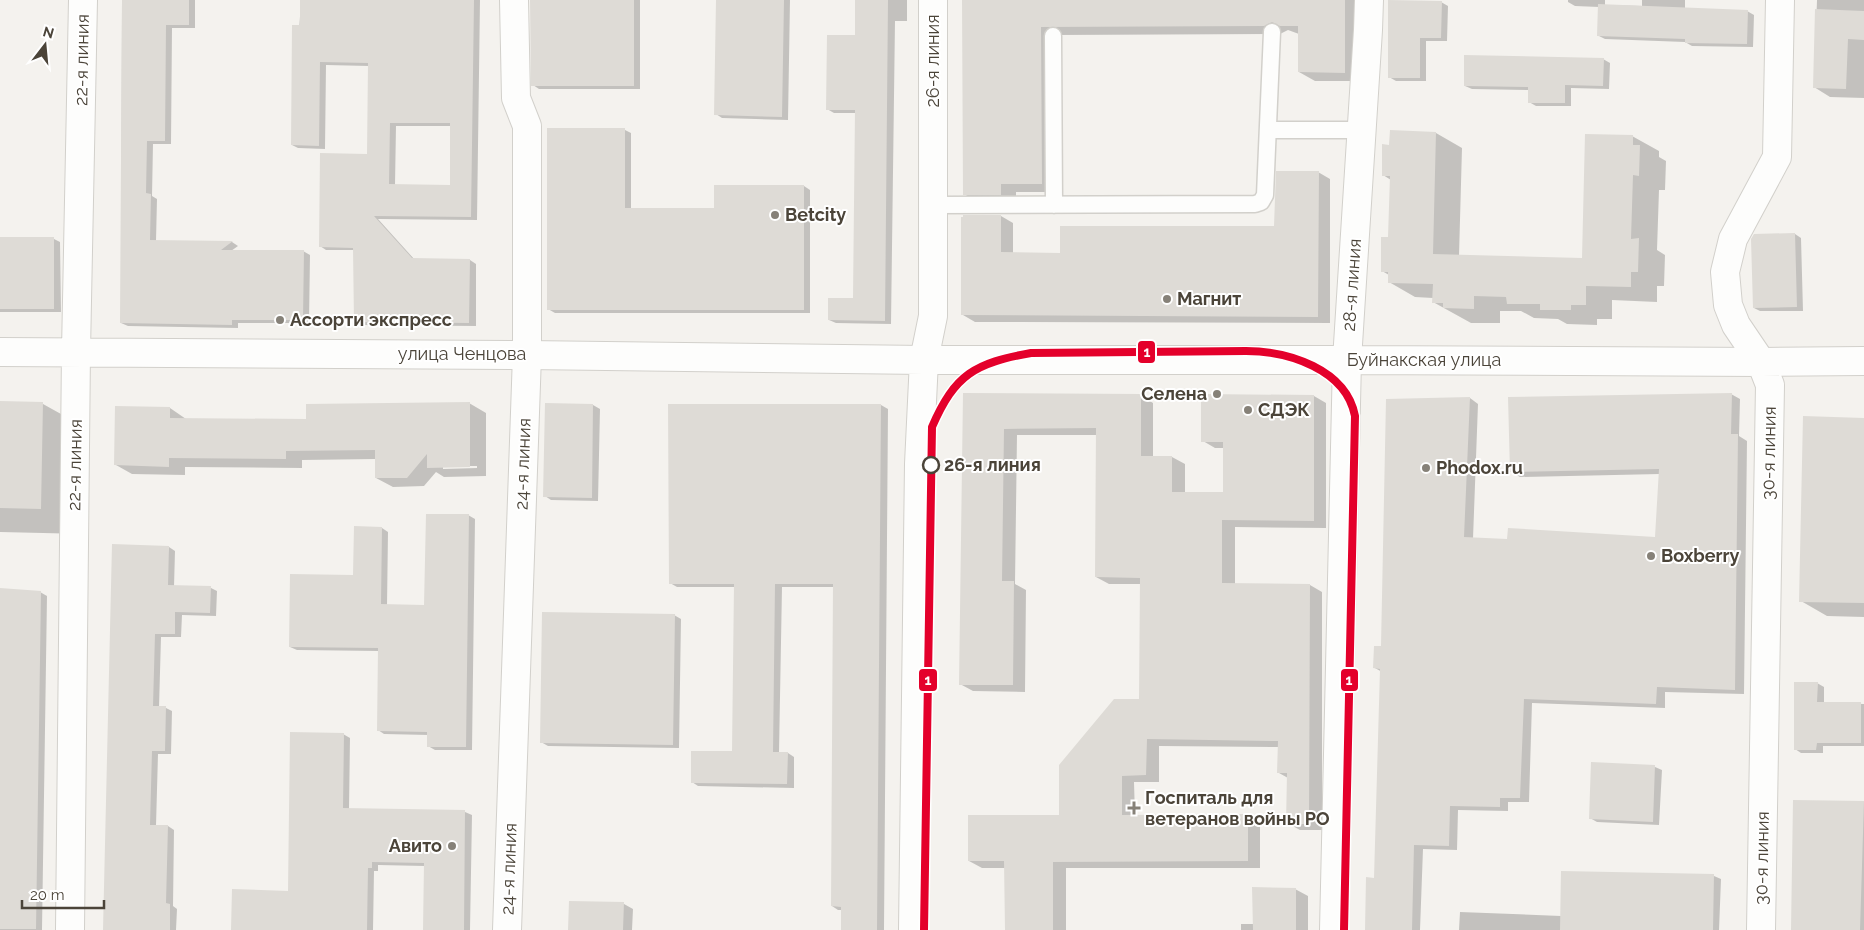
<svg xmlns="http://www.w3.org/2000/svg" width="1864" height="930" font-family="Raleway,sans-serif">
<rect width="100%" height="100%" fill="#f4f2ee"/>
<path fill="#0003" fill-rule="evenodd" d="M122,0H195V28H172L171,144H153L152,196L157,199L156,241L232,242L238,246L231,251H303L310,255L309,323H238V328L128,326L121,323Z
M301,0H480L477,220L378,219L415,260H470L476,264V326L362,325L356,321L354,250H326L320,246L369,155V66L326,65L325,149L298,148L292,145ZM396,126H451V186L395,185Z
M531,0H640V89H539L533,85Z
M717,0H790L788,120L722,118L716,114Z
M857,0H907V21H895L891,324L836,323L829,320L854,299L856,113H834L827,109L856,36Z
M963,0H1360V81H1315L1299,72V34L1288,30L1280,34L1056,35L1057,192H1016V203H980L964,194Z
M1568,0H1605V5L1642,6V0H1685V9L1747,11L1754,15L1753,47L1692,46L1685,42L1605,39L1599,36V7L1575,6L1568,2Z
M1817,0H1864V98L1830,97L1814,87Z
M1441,2L1448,6L1447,41H1426V81H1396L1389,77Z
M1603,59L1610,63L1609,89L1571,88V106H1536L1529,102L1530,90L1472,89L1465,86Z
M625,130L631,133V210H715L804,186L810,190V313H555L548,309Z
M1436,133L1462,148L1459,256L1583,259L1632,136L1659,151V157L1666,161L1665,190H1659L1657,250L1665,255L1664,286H1657V302L1612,300V319H1597V325L1567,324L1558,319L1534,318L1521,311H1500V323H1471L1433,302V298L1415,297L1389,282V275L1382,271L1389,238L1391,180L1383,175L1390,146Z
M1318,172L1330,179V323L975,322L963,315L1001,216L1013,223V254H1061L1275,228Z
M1795,234L1801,238L1803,311H1760L1754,308Z
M0,239H54L60,242L61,312H0Z
M964,394L1140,395L1153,403V457H1172L1185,464V493L1224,494V448H1215L1203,441L1314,396L1326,403V528L1235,527V585H1310L1322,592V830H1300L1287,823L1288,778L1279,773V747L1159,746V782H1134L1135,816H1247L1260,823V868H1066V930H1006V868H982L969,861L1060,816L1141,700L1142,584H1109L1096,577L1097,435H1017L1015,584L1026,590L1025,692L973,691L960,684Z
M1731,394L1740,399L1739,436L1747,441L1744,694L1665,692V708L1532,703L1529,802H1508V811L1458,810L1457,850L1423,849L1420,930H1366L1376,879L1382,672L1375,668L1470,398L1478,404L1473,539L1509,541L1656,538L1660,474L1520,477L1511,472Z
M0,403L43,404L88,429L85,534L0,532Z
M469,403L486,413V476L444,477L436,472L424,486L393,487L376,478V459L302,460V468L185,467V475L132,474L116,465L170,408L186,419L308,420ZM443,466H477V468L443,469Z
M546,404L593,405L600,409L598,501L551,500L545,496Z
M669,405H881L888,409L884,930H843V910H838L832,906L834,587H782L779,753H788L794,757V788L698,786L692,782L733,752L736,587H677L670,583Z
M1864,419V617L1827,616L1801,601Z
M468,515L475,519L472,750H435L428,746L429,735L384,734L378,730L379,651L297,650L290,647L354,577L382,528L388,532L387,606H425Z
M169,547L175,551L174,587L211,588L217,591L216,616L182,615L181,637H161L159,708H166L172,711L171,754H158L156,826H168L174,830L173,906L177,909L176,930H104Z
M0,590L40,592L47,596L42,930H0Z
M674,615L681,619L679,748L548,746L541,742Z
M1817,683L1824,687V703L1864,704V746H1823V753H1801L1795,749Z
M343,734L350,738L349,810L465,812L472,815L470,930H424L425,866L378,865V871H374L373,930H233L289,892Z
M1593,764L1655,767L1662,770L1659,825L1597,822L1590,818Z
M1794,801L1864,802V930H1793Z
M1562,872L1714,876L1721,879L1719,930H1459L1460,912L1561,916Z
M1295,889L1308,896V930H1241V924H1254Z
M570,902L624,904L633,909L632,930H569Z"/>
<path fill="#dedbd6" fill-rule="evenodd" d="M122,0H189V25H166L165,141H147L146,193L151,194L150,240L233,241L221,250H304L303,320H232V325L120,323Z
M300,0H474L471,217L374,216L412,258L470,259L469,323L354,322L353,248L319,247L320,153L367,154L368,63L320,62L319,146L291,145L292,25H300ZM390,123H450V185L389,184Z
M530,0H634V86H531Z
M716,0H784L782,117L714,115Z
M855,0H888L885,321L828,320V298H853L855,110H826L827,35H855Z
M962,0H1345V73L1298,72V26H1280L1272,22L1264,26L1041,27L1042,184H1001V195H963Z
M1388,0L1442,1L1441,38H1420V78H1388Z
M1598,4L1748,10L1747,44L1685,43V39L1597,36Z
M1815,9L1864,11V40L1848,39L1846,89L1813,88Z
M1464,55L1604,58L1603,86L1565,85V103H1528V87L1464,86Z
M547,128H625V208H714V185H804V310H547Z
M1390,130L1436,132L1433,254L1582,258L1585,134L1633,135V145H1640L1639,176L1633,175L1631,239L1639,238L1638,272H1631V287L1586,286V305H1571V310H1540V304H1507L1506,297L1474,296V309L1443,308V303H1432L1433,284L1388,283V272H1381V237H1388L1390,176H1382V144L1389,145Z
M1276,171H1319L1318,317L961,315V217H963V215H1001V252L1060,253V226H1274Z
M1795,233L1797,307L1753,308L1751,239L1754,234Z
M0,237H54V309H0Z
M963,393L1141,394V456H1172V492H1223V442H1201V394L1314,395V521L1222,520V583L1310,584L1309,824H1286L1287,773H1277L1278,741L1147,739L1146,775L1122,776V815L1248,814V861L1053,862V930H1005L1004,861H968V815H1059V765L1114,699H1139L1140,578L1095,577L1096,428L1004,429L1002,581H1014L1013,685H959Z
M1732,393L1731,434H1738L1735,690L1657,687L1656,704L1524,699L1520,798H1500V807L1450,806L1449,846L1414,845L1412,930H1365L1366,877L1374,878L1380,669L1373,668L1374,646H1381L1386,399L1470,397L1464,537L1507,539L1508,528L1655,537L1659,469L1510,472L1508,397Z
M0,401L43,402L41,509L0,508Z
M470,402V467L427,468V454L407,478H375V450L286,451V459L169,458V467L114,465L115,406L170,407V418L306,419V404Z
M545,403L593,404L592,498L543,497Z
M668,404H881L877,930H841V907L831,906L833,584H775L773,752H788L787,784L691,783V751H732L734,584H669Z
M1803,416L1864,418V603L1799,602Z
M426,514H469L466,747H427V732L377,731L378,648L289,647L290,574L353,575L354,526L382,527L381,604L424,605Z
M112,544L169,546L168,585L211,586L210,613L175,612V634H155L153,706H166L165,751H152L150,825H168L166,903L170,904V930H103Z
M0,588L41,591L36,929H0Z
M542,612L675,614L673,745L540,743Z
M1794,682H1818L1817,702H1861V743H1817L1816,750H1794Z
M290,732L344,733L343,808L465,810L464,930H423L424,863L372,862V868H368L367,930H231L232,889L288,891Z
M1591,762L1655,765L1653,822L1589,819Z
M1793,800L1864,801L1860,930H1791Z
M1561,871L1714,874L1713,930H1560Z
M1252,887L1296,888V930H1253Z
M569,901L624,902L623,930H568Z"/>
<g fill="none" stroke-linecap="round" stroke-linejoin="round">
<defs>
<path id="service" d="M1053,36L1054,205
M1268,130H1362
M933,205L1255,204L1261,202L1265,195L1272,32"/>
<path id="minor" d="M1347,360L1368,30L1369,0
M1761,362L1736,325L1728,305L1725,272L1733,239L1777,157L1780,0
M507,930L527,355V126L516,98L514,0"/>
<path id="tertiary" d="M0,352L527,355L924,360H1347L1761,362L1864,361
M70,930L76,351L83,0
M913,930L919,464L924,360L933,316V0
M1334,930L1347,360
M1761,930L1770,385L1761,362"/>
</defs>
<use href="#service" stroke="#d2d0cb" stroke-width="19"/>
<use href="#minor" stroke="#d2d0cb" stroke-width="30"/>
<use href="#tertiary" stroke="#d2d0cb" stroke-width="30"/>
<use href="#service" stroke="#fdfdfc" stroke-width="16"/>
<use href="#minor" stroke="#fdfdfc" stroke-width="28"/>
<use href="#tertiary" stroke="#fdfdfc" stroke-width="28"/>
<defs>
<path id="tram-1" d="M924,930L932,427C955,374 975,363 1031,353L1246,351C1288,351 1346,369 1355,416L1344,930"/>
</defs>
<use href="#tram-1" stroke="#fff" stroke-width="11"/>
<use href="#tram-1" stroke="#e4002b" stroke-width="8"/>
</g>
<g fill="#868178" stroke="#fff" stroke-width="2">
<circle cx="775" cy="215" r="5"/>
<circle cx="1167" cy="299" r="5"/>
<circle cx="280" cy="320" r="5"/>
<circle cx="1217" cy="394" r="5"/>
<circle cx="1248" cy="410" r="5"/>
<circle cx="1426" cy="468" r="5"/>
<circle cx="1651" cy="556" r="5"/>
<path d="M1131.5 800.5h5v5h5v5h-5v5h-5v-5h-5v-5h5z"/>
<circle cx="452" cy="846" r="5"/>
</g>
<circle fill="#fff" stroke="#4b4439" stroke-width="2.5" cx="931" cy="465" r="8"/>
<g text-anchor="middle" stroke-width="4" stroke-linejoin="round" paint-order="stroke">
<g font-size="18" fill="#4b4439" stroke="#fff">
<text transform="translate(82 60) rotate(-89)" y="6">22-я линия</text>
<text transform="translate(933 61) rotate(-90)" y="6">26-я линия</text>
<text transform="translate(1352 285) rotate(-86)" y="6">28-я линия</text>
<text x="462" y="360">улица Ченцова</text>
<text x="1424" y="366">Буйнакская улица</text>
<text transform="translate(1769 453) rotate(-89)" y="6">30-я линия</text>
<text transform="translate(523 464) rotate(-88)" y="6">24-я линия</text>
<text transform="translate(75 465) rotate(-89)" y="6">22-я линия</text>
<text transform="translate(1762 858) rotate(-89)" y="6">30-я линия</text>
<text transform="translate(509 869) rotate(-88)" y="6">24-я линия</text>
</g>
<g font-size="18" font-weight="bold" fill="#4b4439" stroke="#fff" text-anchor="start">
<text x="785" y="221">Betcity</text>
<text x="1177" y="305">Магнит</text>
<text x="290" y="326">Ассорти экспресс</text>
<text x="1207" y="400" text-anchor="end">Селена</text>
<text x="1258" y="416">СДЭК</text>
<text x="1436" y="474">Phodox.ru</text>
<text x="1661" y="562">Boxberry</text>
<text x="1145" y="804">Госпиталь для<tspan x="1145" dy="21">ветеранов войны РО</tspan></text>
<text x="442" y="852" text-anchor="end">Авито</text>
</g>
<g font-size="18" font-weight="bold" fill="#4b4439" stroke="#fff" text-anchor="start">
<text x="944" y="471">26-я линия</text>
</g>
</g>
<g stroke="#fff" stroke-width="2">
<rect x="1137" y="340" width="19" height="24" rx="5" fill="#e4002b"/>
<rect x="918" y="668" width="20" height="24" rx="5" fill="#e4002b"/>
<rect x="1340" y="668" width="19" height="24" rx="5" fill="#e4002b"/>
</g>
<g font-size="14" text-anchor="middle" font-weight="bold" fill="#fff">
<text x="1147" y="357">1</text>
<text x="928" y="685">1</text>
<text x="1349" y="685">1</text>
</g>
<g transform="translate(45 45) rotate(16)" stroke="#ffffff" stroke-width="4" paint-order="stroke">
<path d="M0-4L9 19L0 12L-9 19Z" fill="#4b4439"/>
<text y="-8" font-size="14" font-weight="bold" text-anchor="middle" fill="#4b4439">N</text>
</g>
<path d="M22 900v8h82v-8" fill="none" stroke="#4b4439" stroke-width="2.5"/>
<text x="30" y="900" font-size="15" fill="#4b4439" stroke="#ffffff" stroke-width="4" paint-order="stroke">20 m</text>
</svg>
